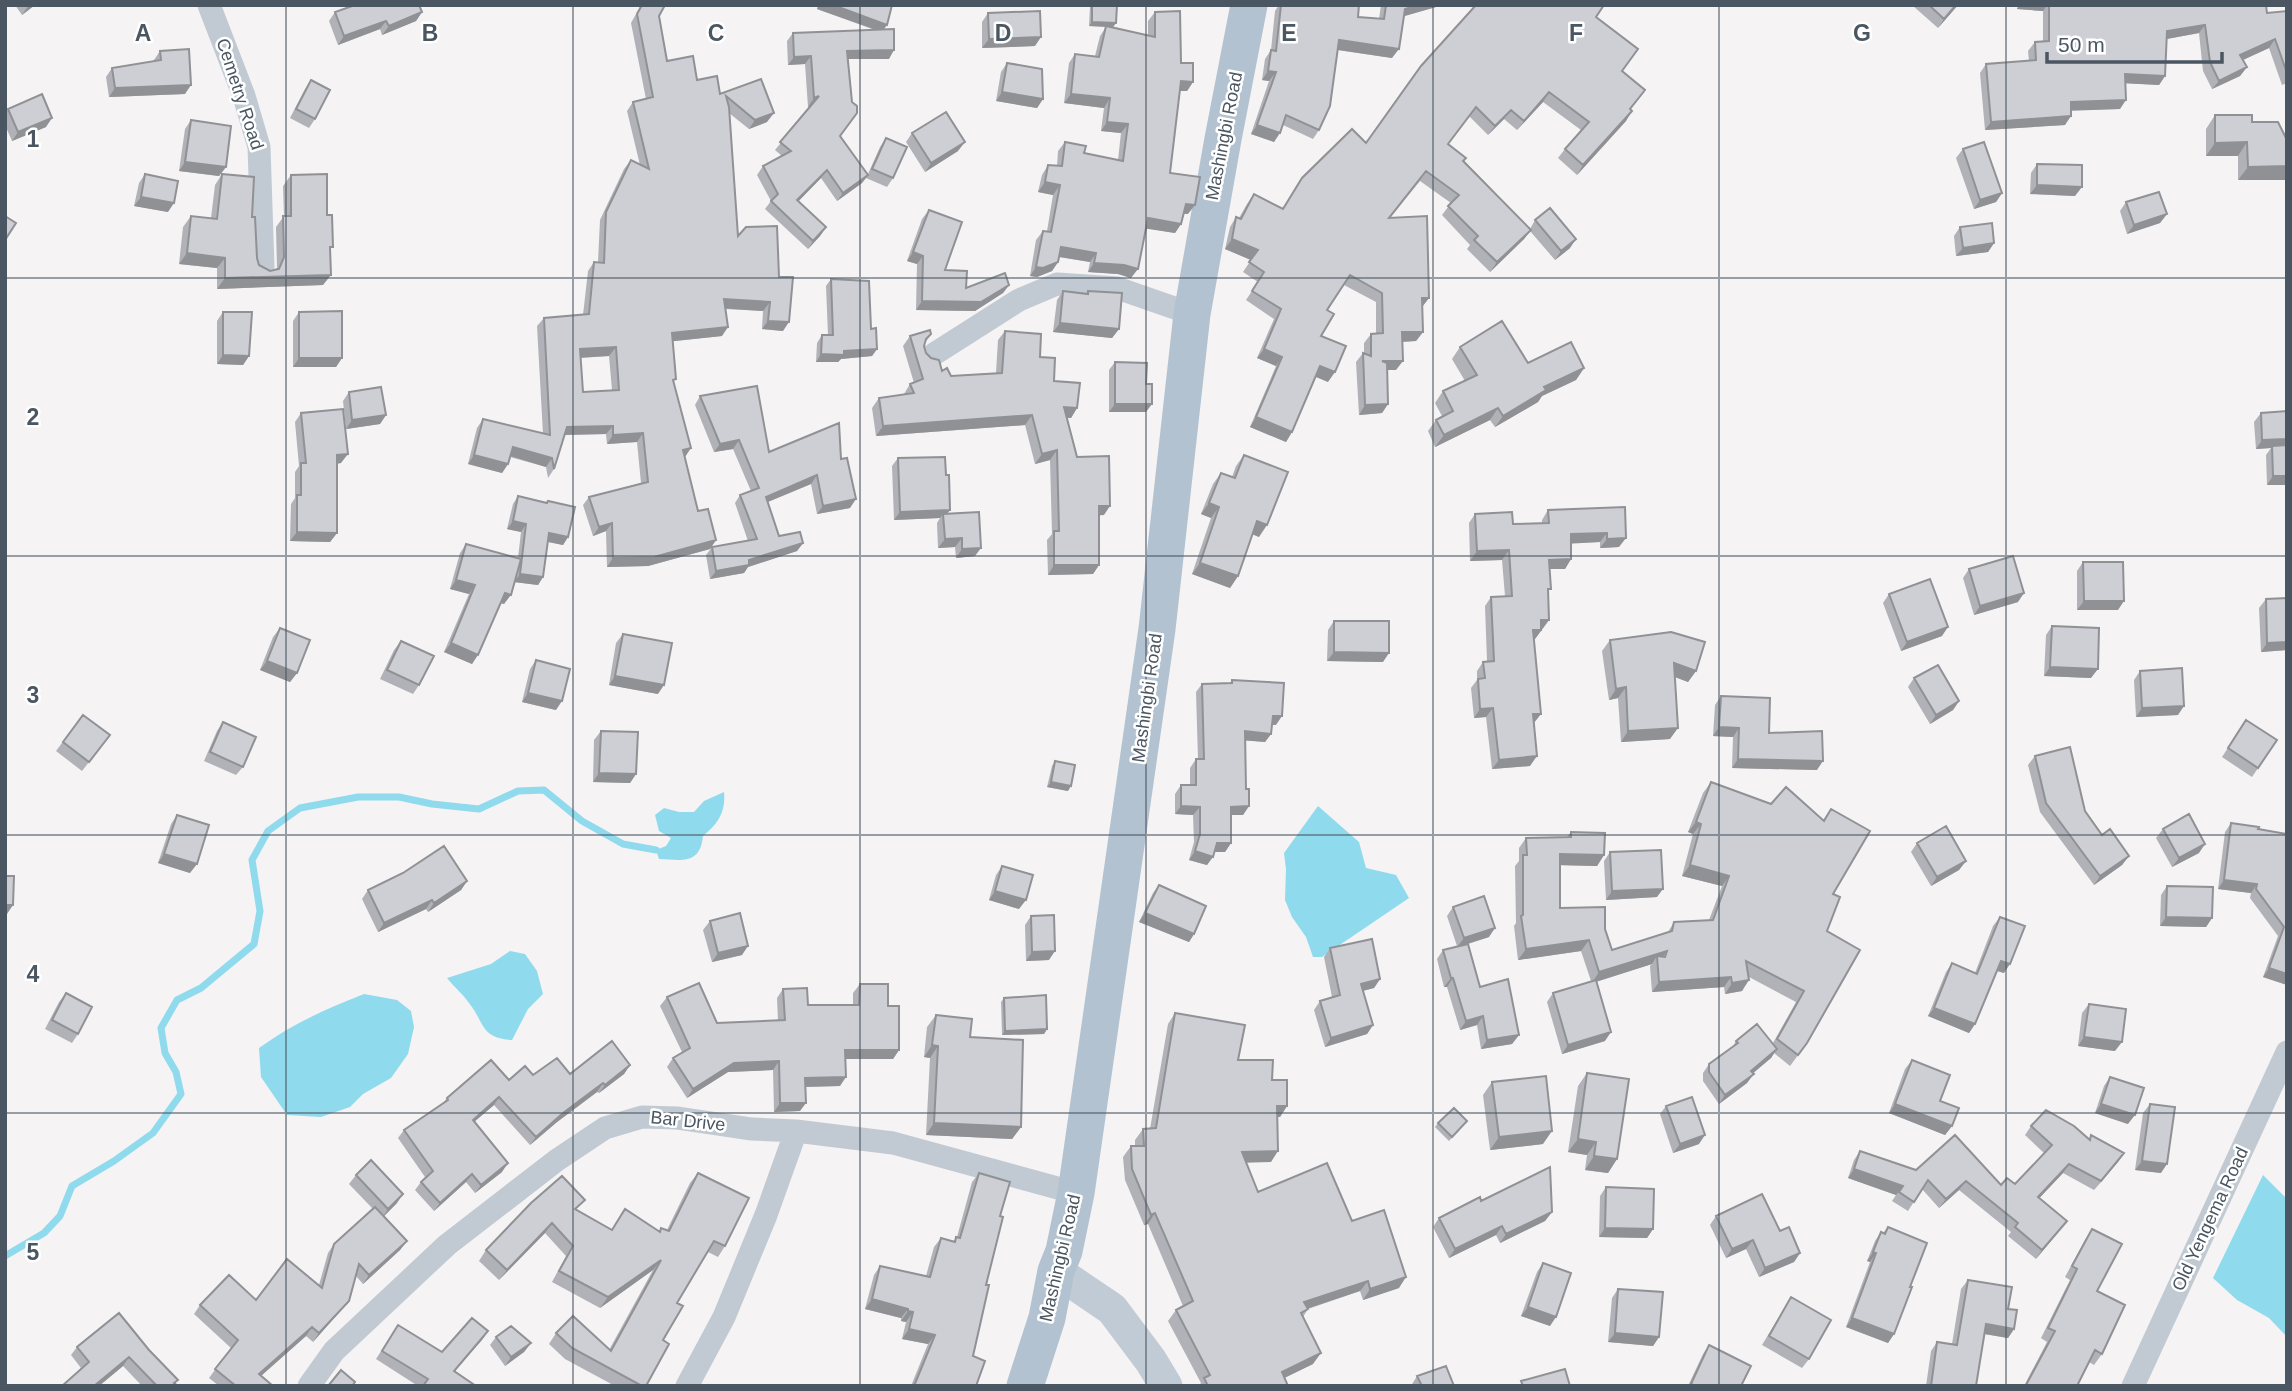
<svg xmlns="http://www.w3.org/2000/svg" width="2292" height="1391" font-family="Arial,sans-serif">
<rect width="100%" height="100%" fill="#f5f3f3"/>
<path fill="#90daee" d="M724,792C726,812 718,824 703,836C700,865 682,860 659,859L656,850L666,846L671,838L659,831L655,815L664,808L679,812H694L704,801Z
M1318,806L1359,842L1366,868L1396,875L1409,898L1322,957H1313L1306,937L1292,917L1285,900L1286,869L1284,853Z
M510,951L525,954L537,971L543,994L528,1009L512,1040C480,1038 485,1023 469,1003C463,994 454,987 447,978L491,964Z
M364,994L397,1000L411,1011L414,1027L408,1054L391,1078L363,1094L350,1107L321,1117L287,1115L261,1077L259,1048C292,1024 326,1009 364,994Z
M2263,1175L2287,1199V1337L2269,1318L2237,1300L2213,1278Z"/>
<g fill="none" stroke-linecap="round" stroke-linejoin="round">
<path stroke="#90daee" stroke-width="7" d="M5,1256L44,1233L60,1216L72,1186L114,1161L153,1133L181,1094L176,1072L165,1053L161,1028L177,1000L201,988L254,944L260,911L252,860L268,831L300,808L358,797H399L432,804L479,809L518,791L544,790L582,821L623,844L656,850"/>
<path stroke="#c1cad2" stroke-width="23" d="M209,5L244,96L259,147L263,268
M931,356L1019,300L1057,284L1117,288L1192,314
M309,1386L334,1351L447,1245L557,1160L605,1128L642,1117L678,1118L752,1129L796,1131L893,1143L1076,1193
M687,1386L724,1317L766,1215L796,1131
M2133,1386L2287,1052"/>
<path stroke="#c1cbd6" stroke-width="33" d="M1056,1271L1112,1309L1151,1361L1166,1386"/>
<path stroke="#b3c2d1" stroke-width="37" d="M1025,1386L1047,1318L1056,1271L1064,1251L1076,1193L1157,629L1192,314L1223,139L1249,5"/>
</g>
<path fill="#b0b2b7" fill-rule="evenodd" d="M15,5H35L22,15Z
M641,5H665L659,16L667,61L720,94L761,79L767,122L749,129L729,113L738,236L779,277L783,331L762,329L763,311L725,309L722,336L673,341L674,382L685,457L698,511L716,540L710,549L648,566L607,567L606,531L593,536L583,505L589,497L641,483L637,442L607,444L606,434L564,435L554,469L548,478L546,467L510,457L508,464L502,473L468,464L477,428L483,419L543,434L537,326L544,318L583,315L588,271L594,262H598L600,220L624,169L631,160L640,165L627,111L633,102L646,99L631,23ZM609,356L612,390L583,392L580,358Z
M818,5H892L884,29L889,59H848L840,136L868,174L880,147L886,138L893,178L887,187L866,178L862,183L837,201L821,178L798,201L826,227L820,236L808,249L765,209L771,201L757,175L763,166L782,156L775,150L812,105L808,107L805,64L788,65L787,41L793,33L875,30L817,9Z
M1085,5H1117L1116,23L1113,27H1110L1148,36V21L1155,12L1181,63L1193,82L1187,91H1180L1170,173L1188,214H1184L1181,224L1175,233L1146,228L1131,278L1118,274L1088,272L1090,262L1059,257L1058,262L1052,271L1037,277L1030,276L1036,240L1043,231H1047L1053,195L1038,192L1042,175L1048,165L1057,166L1058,151L1065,142L1084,153L1118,160L1121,133L1101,131L1104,108L1064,103L1069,63L1075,54L1095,56L1100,36L1106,27L1089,26L1090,7Z
M1279,5H1359L1358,17L1379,19L1381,5H1443L1403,16L1392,58L1337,50L1319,130L1313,139L1283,125L1274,142L1251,134L1269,81L1262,80L1265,59L1271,50L1275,11Z
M1912,5H1958L1938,28Z
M2018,5H2266L2267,13L2287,11V83L2282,85L2269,48L2243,60L2247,67L2240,76L2212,89L2203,71L2199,33L2167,39L2165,76L2159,85L2126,83L2120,109L2071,110L2065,125L1985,130L1980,73L1986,64L2029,61L2028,51L2035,42L2043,41V11L2017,9Z
M335,12H422L416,21L382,35L380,29L338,45L329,21Z
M988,13L1035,46L982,48V22Z
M1596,17L1622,71L1645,90L1630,109L1626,121L1577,175L1558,158L1565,149L1581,130L1543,102L1517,130L1504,119L1488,135L1469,116L1448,144L1530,229L1535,220L1570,248L1555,260L1530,231L1524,239L1490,272L1467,249L1470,245L1442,215L1451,203L1420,181L1390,218L1429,298L1422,307L1423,332L1416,341L1402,342L1396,370H1387L1388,404L1382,413L1359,415L1356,362L1363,353H1364V343L1371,334H1376V302L1344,285L1327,310L1321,336L1328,382L1316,377L1292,432L1286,442L1250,427L1276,366L1257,358L1274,319L1246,300L1258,282L1243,272L1251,260L1225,249L1230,227L1236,217L1239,218L1247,204L1254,194L1282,209L1302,178Z
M160,51L185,94L109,97L106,77L112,68L154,61V60Z
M1007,63L1043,99L1037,108L996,101L1001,72Z
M311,80L315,119L309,128L290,118L305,89Z
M8,109L46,127L12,141L5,125V113Z
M2215,115L2252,122L2287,140L2238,180V156H2206V129Z
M191,120L226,167L219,176L179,171L185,129Z
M912,133L958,151L925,172L906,142Z
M1963,149L2002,193L1996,202L1974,209L1956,158Z
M2037,164L2075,196L2030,194L2031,173Z
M145,174L168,212L134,206L139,183Z
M222,174L252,217L257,258L259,265L270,271L277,268L276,227L284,216L283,186L291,175L327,215L330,252L323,285L217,289V268L179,264L183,227L191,216L211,218L215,185Z
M2126,202L2167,214L2160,223L2127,234L2120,211Z
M929,210L945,270L966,288L1009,285L1003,293L975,311L916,310L917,264L907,261L922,219Z
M1960,227L1994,243L1988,252L1956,256L1954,236Z
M831,279L871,329L877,349L872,356L841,359L838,362H816L817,343L822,335H828L826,286Z
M1063,291L1086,293L1088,291L1119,329L1112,338L1053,332L1057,300Z
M223,312L249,356L243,365L217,364V321Z
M299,312L342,358L336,367H293V321Z
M1005,331L1040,357L1054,381L1077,408L1071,418H1067L1077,457L1104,515H1099V565L1093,574L1048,575L1047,540L1052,534L1050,460L1035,464L1025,425L876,436L872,408L879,398L904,394L910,384L914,383L903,346L910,336L931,334L925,343L924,346L926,353L942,371L951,376L996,373L998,340Z
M1460,347L1528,363L1584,368L1576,380L1542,396L1538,402L1495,427L1490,420L1435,447L1428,431L1436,420L1442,416L1435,403L1443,391L1465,381L1452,359Z
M1115,362L1146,384V412H1109V370Z
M349,392L386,415L380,424L346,429L343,401Z
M700,396L769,452L841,459L850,508L817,514L811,484L768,502L779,536L803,543L797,551L748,567L744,573L710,579L706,555L712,547L748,541L735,503L740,495L751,491L733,449L714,452L695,405Z
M301,413L341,463L337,464V533L330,542L290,541L291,504L295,498V472L299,466L295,422Z
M2261,413L2284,445H2287V485H2267L2266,455L2271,448L2256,449L2254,422Z
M1244,455L1259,537L1253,534L1238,576L1230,588L1192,574L1211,518L1201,514L1213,484L1221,473L1232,477L1236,466Z
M898,458L948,514L975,556L956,558L955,547L938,548L937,523L940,518L894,520L892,466Z
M518,496L546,503L548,501L568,537L563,545L548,542L543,577L538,585L514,582L504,604L500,603L472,664L444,652L469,594L450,589L460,553L466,544L518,558L521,532L507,529L513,504Z
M1625,507L1619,547L1600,548V542L1571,543V559L1565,569H1550L1548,593L1549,620L1535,639L1534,723L1530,766L1492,769L1486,717L1474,718L1471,688L1477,680V671L1483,662L1487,661L1485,606L1491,597L1505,596L1502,560L1470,561L1469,523L1475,514L1513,524L1542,523V520L1548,510Z
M2083,562L2118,610H2077V571Z
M1969,569L2018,602L1974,615L1963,578Z
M1889,594L1942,636L1901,651L1883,603Z
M2287,598V650L2261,652L2259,608L2266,599Z
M1334,621L1383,662L1327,661L1328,630Z
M2052,626L2091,678L2044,676L2046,635Z
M280,628L297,673L290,682L260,670L273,637Z
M623,634L658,694L609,685L616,643Z
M1610,640L1696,671L1688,682L1675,677L1670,739L1621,742L1618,698L1609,700L1602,651Z
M401,641L419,685L413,694L380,679L394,650Z
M536,660L556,710L522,702L530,669Z
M2140,671L2178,715L2136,717L2134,680Z
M1914,678L1959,701L1953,710L1930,724L1908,687Z
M1232,680L1276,725H1272L1271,734L1265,742L1245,740L1246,789L1249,806L1243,815H1231V843L1225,852H1215L1207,865L1189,860L1194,842L1193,815L1175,814V794L1181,785H1190V768L1196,759H1198L1196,692L1202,684L1230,683Z
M1721,696L1817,770L1732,768L1733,737L1713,736L1715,705Z
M83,715L110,735L82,771L56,751Z
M2246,720L2277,740L2252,777L2222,757Z
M223,722L243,767L236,775L204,761L217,731Z
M601,731L636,774L630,783L593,782L594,740Z
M2035,756L2102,835L2129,856L2122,865L2094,885L2040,812L2028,765Z
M1055,761L1068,791L1047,787L1052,766Z
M1711,782L1771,804L1823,820L1831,809L1833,894L1807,1043L1790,1066L1774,1053L1771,1058L1753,1073L1747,1083L1719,1104L1703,1081V1073L1709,1064L1732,1048L1736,1041L1773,1043L1796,1002L1749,977L1742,991L1725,994L1724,987L1652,992L1650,966L1652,964L1596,982L1605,1041L1562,1054L1547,1002L1553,993L1591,981L1581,951L1518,960L1514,926L1516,923L1515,866L1519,861V848L1526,838L1567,837L1571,832L1604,855L1597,866L1560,865V908L1605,929L1612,950L1668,932L1674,922L1709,920L1722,886L1682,876L1693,834L1688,832L1703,793Z
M177,815L190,873L158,863L171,824Z
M2231,823L2287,834V985L2263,977L2278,936L2250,898L2251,893L2218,889L2225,832Z
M2163,829L2199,853L2172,867L2156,838Z
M1917,843L1966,861L1959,870L1931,886L1911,852Z
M1610,852L1657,897L1606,900L1604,861Z
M1002,866L1019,909L989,900L996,875Z
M467,881L461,890L428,912L426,909L378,932L362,899L368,890Z
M1159,885L1194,934L1189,942L1139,922L1153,893Z
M2167,886L2212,918L2206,927L2160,926L2161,895Z
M1453,907L1489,937L1468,944L1480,987L1519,1035L1512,1044L1481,1049L1477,1025L1460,1030L1447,987H1444L1437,959L1443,950L1457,946L1447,916Z
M1031,916L1049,960L1026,961L1025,925Z
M2000,917L2004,973L1997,971L1975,1024L1969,1033L1928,1016L1946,972L1952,963L1975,973L1993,926Z
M710,921L742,955L712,962L703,930Z
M1330,948L1380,979L1374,988L1363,991L1373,1025L1367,1034L1325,1047L1314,1010L1320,1001L1332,997L1324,957Z
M860,984L888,1006L899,1050L893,1059H846L840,1086L805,1087L800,1111L774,1112L773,1070L728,1072L687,1098L667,1067L673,1058L682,1052L660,1006L667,997L717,1023L778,1021L777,998L783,989L808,1005H853V993Z
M66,993L78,1034L72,1043L45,1029L59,1002Z
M1004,998L1047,1029L1044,1034L1002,1035L1001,1002Z
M2089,1004L2115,1051L2078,1046L2082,1013Z
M1175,1013L1238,1060L1272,1080L1287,1106L1280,1117H1277L1271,1162H1246L1258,1192L1352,1221L1399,1288L1363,1300L1360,1291L1308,1309L1303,1317L1313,1364L1284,1378L1288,1386H1199L1201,1383L1168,1321L1176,1310L1183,1306L1148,1224L1144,1225L1125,1180L1123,1157L1131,1146H1135V1140L1143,1129H1150L1168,1024Z
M936,1015L970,1037L1021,1127L1012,1139L926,1135L930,1058L924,1057L927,1027Z
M1912,1060L1940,1101L1952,1126L1945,1135L1889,1113L1905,1069Z
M630,1065L624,1074L599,1093L597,1092L557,1122L530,1145L494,1105L475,1121L502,1172L475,1193L466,1182L434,1211L415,1190L421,1182L425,1177L398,1138L404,1130L443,1103L447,1098L509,1080L570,1074Z
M1587,1073L1617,1159L1608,1173L1585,1170L1587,1155L1568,1152L1578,1086Z
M2110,1077L2128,1124L2095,1113L2104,1086Z
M1492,1082L1543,1144L1490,1150L1483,1095Z
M2150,1104L2161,1173L2135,1170L2143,1113Z
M1666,1106L1699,1144L1673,1153L1660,1114Z
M1467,1121L1449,1141L1435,1127L1438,1123Z
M2031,1126L2089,1139L2091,1135L2124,1153L2094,1190L2063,1173L2039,1198L2067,1221L2036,1259L2008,1236L2011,1232L1959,1190L1939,1208L1922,1189L1908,1211L1892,1201L1896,1195L1848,1178L1854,1160L1860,1151L1916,1170L2001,1185L2015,1184L2044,1153L2025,1135Z
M698,1173L725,1246L718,1257L708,1252L677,1303L646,1386H615L565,1359L549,1344L556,1333L609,1350L653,1270L600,1308L552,1282L566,1256L545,1233L499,1280L479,1261L486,1250L578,1210L612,1230L625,1209L659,1231L661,1228L667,1230L690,1183Z
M979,1173L1000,1216L973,1356L976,1386H911L928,1344L902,1339L906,1322L901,1321V1318L865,1309L874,1275L880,1266L926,1276L934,1247L941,1238L954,1241L957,1237L972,1182Z
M356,1175L397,1203L384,1216L407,1241L400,1250L363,1284L356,1276L342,1309L313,1342L306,1336L261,1376L273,1386H219L209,1378L231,1348L194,1314L200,1305L256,1300L319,1285L328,1253L334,1244L373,1209L349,1184Z
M1606,1187L1653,1229L1647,1238L1599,1237L1600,1196Z
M1481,1201L1552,1212L1545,1221L1500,1243L1496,1235L1449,1258L1433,1227L1439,1218Z
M1716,1216L1780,1231L1800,1253L1794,1262L1759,1277L1746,1249L1726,1258L1710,1225Z
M1888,1227L1910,1287L1894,1334L1888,1343L1846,1327L1870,1262L1867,1261L1875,1241L1881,1232L1883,1233Z
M2092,1229L2102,1354L2094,1365L2089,1362L2077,1386H2024L2047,1342L2041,1338L2070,1280L2065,1277L2085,1240Z
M1543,1263L1550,1326L1521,1316L1537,1272Z
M1968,1280L2008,1309L2014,1329L2008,1338L1984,1334L1976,1386H1926L1931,1351L1937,1342L1952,1344L1961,1289Z
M1618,1289L1659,1337L1653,1346L1608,1342L1612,1298Z
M1791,1297L1809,1359L1802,1368L1762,1345Z
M398,1325L442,1352L488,1331L455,1371L476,1386H418L376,1359Z
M496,1337L531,1343L524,1352L505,1366L490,1345Z
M1709,1345L1741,1386H1688L1703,1354Z
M77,1347L149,1350L178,1380L175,1383L178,1386H142L123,1366L99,1386H62L81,1368L71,1355Z
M1417,1376L1454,1386H1411Z"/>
<path fill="#909195" d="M29,5H35L22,15Z
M819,5H833L887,25L882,32L817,9Z
M1418,5H1443L1398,18L1405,9Z
M1956,5H1958L1938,28L1944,19Z
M2020,5H2047L2043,11L2017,9Z
M422,12L416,21L382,35L389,26Z
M386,21L380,29L338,45L344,36Z
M1092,22L1116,23L1113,27L1089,26Z
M2205,25L2199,33L2161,40L2167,31Z
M1041,37L1035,46L982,48L989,39Z
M2275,39L2269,48L2234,64L2240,55Z
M1339,40L1399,49L1392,58L1332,49Z
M894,50L889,59H842L847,51Z
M811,56L805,64L788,65L794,57Z
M2247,67L2240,76L2212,89L2219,81Z
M1268,71L1276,72L1269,81L1262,80Z
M2125,74L2165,76L2159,85L2119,83Z
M1181,81L1193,82L1187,91H1175Z
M191,85L185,94L109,97L115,88Z
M1002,92L1043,99L1037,108L996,101Z
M1549,92L1543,102L1517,130L1524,121Z
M1071,94L1110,98L1104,108L1064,103Z
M819,96L814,105L808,107L814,98Z
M2126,100L2120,109L2064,111L2071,102Z
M1511,110L1504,119L1488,135L1495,126Z
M1632,111L1626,121L1577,175L1583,165Z
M774,113L767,122L749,129L755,120Z
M2071,116L2065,125L1985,130L1991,122Z
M52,118L46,127L12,141L18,132Z
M1107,122L1128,124L1121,133L1101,131Z
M1257,125L1280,133L1274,142L1251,134Z
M965,142L958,151L925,172L931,163Z
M2247,142L2238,156H2206L2215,143Z
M185,162L226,167L219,176L179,171Z
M2287,166V180H2238L2248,167Z
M827,170L821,178L792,208L797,200Z
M868,175L862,183L837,201L843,193Z
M1045,182L1060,185L1053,195L1038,192Z
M2037,185L2082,187L2075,196L2030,194Z
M2002,193L1996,202L1974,209L1980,200Z
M141,197L174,203L168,212L134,206Z
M1186,204L1195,205L1188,214L1179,213Z
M2167,214L2160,223L2127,234L2134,225Z
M1148,218L1181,224L1175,233L1142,228Z
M826,227L820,236L808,249L813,241Z
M1531,230L1524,239L1490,272L1497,262Z
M1232,239L1258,250L1251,260L1225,249Z
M1576,239L1570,248L1555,260L1561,251Z
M1994,243L1988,252L1956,256L1963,248Z
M1061,247L1096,253L1090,262L1054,256Z
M913,252L923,256L917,264L907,261Z
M187,253L225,258L217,268L179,264Z
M1058,262L1052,271L1037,277L1030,276L1036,267Z
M1094,263L1124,265L1138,269L1131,278L1118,274L1088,272Z
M331,275L323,285L217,289L225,278Z
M1009,285L1003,293L975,311L916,310L922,301Z
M1422,298H1429L1422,307Z
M724,299L770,302L763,311L718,308Z
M768,321L789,322L783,331L762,329Z
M1060,323L1119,329L1112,338L1053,332Z
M728,327L722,336L666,342L672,333Z
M1402,332H1423L1416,341L1396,342Z
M616,347L609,356L574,358L580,349Z
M877,349L872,356L841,359L838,362H816L821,354L844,351Z
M1264,349L1282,357L1276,366L1257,358Z
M223,355L249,356L243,365L217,364Z
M299,358H342L336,367H293Z
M1382,361H1403L1396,370H1376Z
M1320,366L1335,372L1328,382L1314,376Z
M1584,368L1576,380L1542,396L1538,402L1495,427L1503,416L1544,387Z
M1115,404H1152L1146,412H1109Z
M1388,404L1382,413L1359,415L1365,405Z
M1064,407L1077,408L1071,418L1058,417Z
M1498,408L1490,420L1435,447L1444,435Z
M386,415L380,424L346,429L352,420Z
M1032,415L1025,425L876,436L883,426Z
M1256,417L1292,432L1286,442L1250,427Z
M613,426L606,434L561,435L567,427Z
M643,433L637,442L607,444L613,435Z
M2287,439V441L2282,448L2272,446L2271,448L2256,449L2262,440Z
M739,440L733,449L714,452L720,444Z
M513,447L552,458L546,467L507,455Z
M691,448L685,457L683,450Z
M1057,450L1050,460L1035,464L1042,454Z
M348,454L341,463L331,464L337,455Z
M474,455L508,464L502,473L468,464Z
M817,475L811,484L760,505L766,497Z
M2273,476H2287V485H2267Z
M856,499L850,508L817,514L823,506Z
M1209,503L1219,507L1211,518L1201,514Z
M1099,506H1110L1104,515L1092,516Z
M950,510L944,518L943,514L940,518L894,520L900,512Z
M513,521L526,524L521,532L507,529Z
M1257,521L1267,525L1259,537L1249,533Z
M612,523L606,531L593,536L599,527Z
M297,532L337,533L330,542L290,541Z
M549,533L568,537L563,545L544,541Z
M1607,533L1600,542L1564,544L1571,534Z
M962,538L955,547L938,548L945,539Z
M1626,538L1619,547L1600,548L1607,539Z
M716,540L710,549L648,566L607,567L613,558Z
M803,543L797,551L748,567L744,573L710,579L716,571Z
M981,548L975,556L956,558L962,549Z
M1509,550L1502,560L1470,561L1477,551Z
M1571,559L1565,569H1543L1549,560Z
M1200,563L1238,576L1230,588L1192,574Z
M1054,565H1099L1093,574L1048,575Z
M520,574L543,577L538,585L514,582Z
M456,580L475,585L469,594L450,589Z
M505,593L511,595L504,604L498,602Z
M2024,593L2018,602L1974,615L1980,606Z
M2084,601H2124L2118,610H2077Z
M1541,620H1549L1535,639H1527Z
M1948,627L1942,636L1901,651L1907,642Z
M2287,642V650L2261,652L2267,643Z
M451,643L478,655L472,664L444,652Z
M1334,652L1389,653L1383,662L1327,661Z
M267,661L297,673L290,682L260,670Z
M1674,663L1696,671L1688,682L1667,674Z
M2050,667L2098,669L2091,678L2044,676Z
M615,676L664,685L658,694L609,685Z
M1626,687L1618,698L1609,700L1616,689Z
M528,693L562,701L556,710L522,702Z
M1959,701L1953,710L1930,724L1936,715Z
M2184,706L2178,715L2136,717L2142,708Z
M1493,708L1486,717L1474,718L1480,709Z
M1533,714H1541L1534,723Z
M1273,716H1282L1276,725L1267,724Z
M1719,727L1739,728L1733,737L1713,736Z
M1678,728L1670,739L1621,742L1628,731Z
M1245,731L1271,734L1265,742L1239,740Z
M1537,756L1530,766L1492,769L1499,760Z
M1738,759L1823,761L1817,770L1732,768Z
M599,773L636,774L630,783L593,782Z
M1051,782L1071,786L1068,791L1047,787Z
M1181,806L1200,807L1193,815L1175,814Z
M1249,806L1243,815H1225L1231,807Z
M1696,822L1701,824L1693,834L1688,832Z
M1217,843H1231L1225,852H1211Z
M2205,844L2199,853L2172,867L2179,858Z
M1195,851L1213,857L1207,865L1189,860Z
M164,854L197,864L190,873L158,863Z
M1560,854L1604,855L1597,866L1553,865Z
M2129,856L2122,865L2094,885L2100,876Z
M1966,861L1959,870L1931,886L1937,877Z
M1690,865L1729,876L1722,886L1682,876Z
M2224,880L2257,884L2251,893L2218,889Z
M467,881L461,890L428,912L434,903Z
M1663,889L1657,897L1606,900L1612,891Z
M995,891L1026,900L1019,909L989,900Z
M432,900L426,909L378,932L384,923Z
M5,905H13L7,914H5Z
M1145,913L1194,934L1189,942L1139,922Z
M2166,917L2212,918L2206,927L2160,926Z
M1495,928L1489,937L1457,947L1464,938Z
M1589,940L1581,951L1518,960L1526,949Z
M748,946L742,955L712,962L718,953Z
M1055,951L1049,960L1026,961L1032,952Z
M1667,951L1660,961L1657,956L1652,964L1592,983L1599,972Z
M2001,961L2010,964L2004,973L1995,970Z
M2269,968L2287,974V985L2263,977Z
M1731,977L1724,987L1652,992L1659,982Z
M1451,978H1453L1447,987H1444Z
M1380,979L1374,988L1354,993L1361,984Z
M1749,980L1742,991L1725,994L1732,983Z
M1934,1008L1975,1024L1969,1033L1928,1016Z
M1483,1016L1477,1025L1460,1030L1466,1021Z
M1373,1025L1367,1034L1325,1047L1331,1038Z
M1047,1029L1044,1034L1002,1035L1005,1031Z
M1611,1032L1605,1041L1562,1054L1568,1045Z
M1519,1035L1512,1044L1481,1049L1487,1040Z
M2084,1037L2122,1042L2115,1051L2078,1046Z
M932,1045L938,1046L930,1058L924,1057Z
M1777,1049L1771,1058L1745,1080L1751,1071Z
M845,1050H899L893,1059H839Z
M779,1061L773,1070L728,1072L687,1098L693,1089L734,1063Z
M630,1065L624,1074L599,1093L605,1085Z
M1754,1074L1747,1083L1719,1104L1725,1095Z
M846,1077L840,1086L799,1087L805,1078Z
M603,1083L597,1092L557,1122L530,1145L536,1137L563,1113Z
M499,1097L494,1105L467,1128L473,1120Z
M780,1103H806L800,1111L774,1112Z
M1895,1104L1952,1126L1945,1135L1889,1113Z
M2101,1104L2135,1115L2128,1124L2095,1113Z
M1277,1106H1287L1280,1117H1269Z
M934,1123L1021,1127L1012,1139L926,1135Z
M1552,1131L1543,1144L1490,1150L1499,1137Z
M1705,1135L1699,1144L1673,1153L1680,1144Z
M1578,1139L1596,1142L1587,1155L1568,1152Z
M1278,1151L1271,1162L1235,1163L1242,1152Z
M2124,1153L2118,1162L2094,1190L2101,1181Z
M1594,1156L1617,1159L1608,1173L1585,1170Z
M2142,1161L2167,1164L2161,1173L2135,1170Z
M508,1163L502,1172L475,1193L481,1185Z
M2069,1164L2063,1173L2032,1206L2038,1197Z
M1854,1169L1903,1186L1896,1195L1848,1178Z
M472,1174L466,1182L434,1211L440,1203Z
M1966,1181L1959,1190L1939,1208L1946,1199Z
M403,1194L397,1203L382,1218L388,1209Z
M1552,1212L1545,1221L1500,1243L1506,1234Z
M1155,1213L1148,1224L1144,1225L1151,1215Z
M2067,1221L2060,1230L2036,1259L2042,1250Z
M552,1223L545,1233L499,1280L507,1270Z
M1502,1226L1496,1235L1449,1258L1455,1249Z
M1605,1228L1653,1229L1647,1238L1599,1237Z
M1753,1240L1746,1249L1726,1258L1732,1249Z
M407,1241L400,1250L363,1284L369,1275Z
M1873,1252L1876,1253L1870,1262L1867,1261Z
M1800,1253L1794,1262L1759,1277L1765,1268Z
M661,1260L653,1270L600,1308L608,1297Z
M1406,1277L1399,1288L1363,1300L1370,1289Z
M1368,1281L1360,1291L1297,1312L1304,1302Z
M872,1299L908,1309L901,1318L865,1309Z
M349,1301L342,1309L313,1342L319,1333Z
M1528,1307L1556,1317L1550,1326L1521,1316Z
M908,1311L913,1312L906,1322L901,1321Z
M1852,1318L1894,1334L1888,1343L1846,1327Z
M1986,1324L2014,1329L2008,1338L1979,1333Z
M312,1327L306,1336L253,1383L259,1374Z
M909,1329L935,1335L928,1344L902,1339Z
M488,1331L482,1340L448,1379L454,1371Z
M1615,1333L1659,1337L1653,1346L1608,1342Z
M531,1343L524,1352L505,1366L511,1357Z
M1321,1353L1313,1364L1274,1383L1282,1372Z
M129,1357L123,1366L99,1386H94Z"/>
<path fill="#cdcfd5" stroke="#909195" stroke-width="2" fill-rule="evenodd" d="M355,5H419L422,12L389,26L386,21L344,36L335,12Z
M642,5H665L659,16L667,61L693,56L697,80L717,76L720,94L761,79L774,113L755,120L726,96L729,107L738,236L746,227L777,226L779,277H793L789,322L768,321L770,302L724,299L728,327L672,333L676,379L673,380L691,448L683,450L698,511L708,509L716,540L654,557L613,558L612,523L599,527L589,497L648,482L643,433L613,435V426L567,427L554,469L552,458L513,447L508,464L474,455L483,419L550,435L544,318L589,314L594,262L604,263L606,212L631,160L649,169L633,102L653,97L637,14ZM616,347L619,390L583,392L580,349Z
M833,5H892L887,25Z
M1092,5H1117L1116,23L1092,22Z
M1281,5L1318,6V5H1359L1358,17L1384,19L1386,5H1418L1405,9L1399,49L1339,40L1330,106L1319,130L1286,115L1280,133L1257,125L1276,72L1268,71L1271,50L1276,51Z
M1476,5H1604L1596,17L1638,49L1622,71L1645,90L1630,109L1632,111L1583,165L1565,149L1589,122L1549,92L1524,121L1511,110L1495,126L1476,107L1448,144L1466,158L1463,161L1531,230L1497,262L1474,240L1478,236L1448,206L1459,195L1426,171L1389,218L1427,216L1429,298H1422L1423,332H1402L1403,361H1382L1387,363L1388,404L1365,405L1363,353L1371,356V334L1383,333L1382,293L1350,275L1327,310L1334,314L1321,336L1346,346L1335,372L1320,366L1292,432L1256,417L1282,357L1264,349L1281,309L1252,291L1264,272L1249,262L1258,250L1232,239L1236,217L1241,219L1254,194L1283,209L1302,178L1352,129L1366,143L1421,66Z
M1929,5H1956L1944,19Z
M2049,5H2266L2267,13L2287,11V73L2275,39L2240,55L2247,67L2219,81L2210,62L2205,25L2167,31L2165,76L2125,74L2126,100L2071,102V116L1991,122L1986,64L2036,60L2035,42L2049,41Z
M1040,11L1041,37L989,39L988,13Z
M1180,11L1181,63H1193V82L1181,81L1170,173L1200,177L1195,205L1186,204L1181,224L1148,218L1138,269L1124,265L1094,263L1096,253L1061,247L1058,262L1043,268L1036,267L1043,231L1051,232L1060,185L1045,182L1048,165L1062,166L1065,142L1086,146L1084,153L1123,161L1128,124L1107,122L1110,98L1071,94L1075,54L1099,57L1106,26L1155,37V12Z
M894,29V50L847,51L852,102L857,106V113L840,136L868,175L843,193L827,170L797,200L826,227L813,241L771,201L778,194L763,166L791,151L780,142L819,96L814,98L811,56L794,57L793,33Z
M189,49L191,85L115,88L112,68L161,60L160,51Z
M1007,63L1042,69L1043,99L1002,92Z
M311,80L330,90L315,119L296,109Z
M42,94L52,118L18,132L8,109Z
M946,112L965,142L931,163L912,133Z
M2215,115H2252V122H2278L2287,140V166L2248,167L2247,142L2215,143Z
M191,120L231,126L226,167L185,162Z
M886,138L907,147L893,178L872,169Z
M1984,142L2002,193L1980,200L1963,149Z
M2037,164L2082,165V187L2037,185Z
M145,174L178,181L174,203L141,197Z
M222,174L254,177L252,217H255L257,258L259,265L270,271L279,269L284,257L283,216H291V175L327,174V215H332L333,247H330L331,275L225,278V258L187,253L191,216L217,219Z
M2159,192L2167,214L2134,225L2126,202Z
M1550,208L1576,239L1561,251L1535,220Z
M929,210L962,222L945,270L967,271L966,288L1005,273L1009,285L981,302L922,301L923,256L913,252Z
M5,216L16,223L5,240Z
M1992,223L1994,243L1963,248L1960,227Z
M831,279L869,281L871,329L876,328L877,349L844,351V355L821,354L822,335H833Z
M1063,291L1088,294V291L1122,293L1119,329L1060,323Z
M342,311V358H299V312Z
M223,312H252L249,356L223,355Z
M1502,321L1528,363L1571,342L1584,368L1544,387L1546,390L1503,416L1498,408L1444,435L1436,420L1453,411L1443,391L1477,375L1460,347Z
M930,330L931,334L926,339L924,346L926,353L931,358L939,360L942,371L947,368L951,376L1002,373L1005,331L1041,334L1040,357L1055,358L1054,381L1080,383L1077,408L1064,407L1077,457L1109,456L1110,506H1099V565H1054V531H1059L1057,450L1042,454L1032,415L883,426L879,398L914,393L910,384L923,379L910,336Z
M1115,362L1147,363L1146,384H1152V404H1115Z
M757,386L769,452L839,423L841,459L847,458L856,499L823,506L817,475L766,497L779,536L800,532L803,543L749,560V565L716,571L712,547L757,539L740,495L759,488L739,440L720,444L700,396Z
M381,387L386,415L352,420L349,392Z
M343,409L348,454L337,455V533L297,532V495H301V463H306L301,413Z
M2287,411V439L2262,440L2261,413Z
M2287,445V476H2273L2272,446Z
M1244,455L1288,472L1267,525L1257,521L1238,576L1200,563L1219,507L1209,503L1221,473L1235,478Z
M945,457L946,475H949L950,510L900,512L898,458Z
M518,496L547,503L548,501L575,507L568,537L549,533L543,577L520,574L526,524L513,521Z
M1625,507L1626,538L1607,539V533L1571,534V559L1549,560L1551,589H1548L1549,620H1541V630H1533L1541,714H1533L1537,756L1499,760L1493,708L1480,709L1478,679L1485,678L1483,662L1494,661L1491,597L1512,596L1509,550L1477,551L1475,514L1512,512L1513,524L1549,523L1548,510Z
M979,512L981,548L962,549V538L945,539L943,514Z
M466,544L521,559L511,595L505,593L478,655L451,643L475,585L456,580Z
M2013,556L2024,593L1980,606L1969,569Z
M2083,562H2123L2124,601H2084Z
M1930,579L1948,627L1907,642L1889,594Z
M2287,598V642L2267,643L2266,599Z
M1334,621H1389V653L1334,652Z
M2052,626L2099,628L2098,669L2050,667Z
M280,628L310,640L297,673L267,661Z
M1671,632L1705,642L1696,671L1674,663L1678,728L1628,731L1626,687L1616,689L1610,640Z
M623,634L672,643L664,685L615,676Z
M401,641L434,656L419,685L387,670Z
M536,660L570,669L562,701L528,693Z
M1938,665L1959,701L1936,715L1914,678Z
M2182,668L2184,706L2142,708L2140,671Z
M1232,680L1284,683L1282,716H1273L1271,734L1245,731L1246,789H1249V806L1231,807V843H1217L1213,857L1195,851L1200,834V807L1181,806V785H1196V759H1204L1202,684L1232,683Z
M1721,696L1770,698L1769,733L1822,731L1823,761L1738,759L1739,728L1719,727Z
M83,715L110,735L89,762L63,742Z
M2246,720L2277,740L2258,768L2228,748Z
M223,722L256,737L243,767L210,752Z
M601,731L638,732L636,774L599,773Z
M2070,747L2085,811L2102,835L2110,829L2129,856L2100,876L2046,803L2035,756Z
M1055,761L1075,765L1071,786L1051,782Z
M1711,782L1771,804L1786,787L1824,821L1831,809L1870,831L1833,894L1840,897L1827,931L1860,950L1807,1043L1798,1055L1777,1039L1804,991L1746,961L1749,980L1732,983L1731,977L1659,982L1657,956L1665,957L1667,951L1599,972L1589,940L1526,949L1521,916L1523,915V855H1527L1526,838L1571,837V832L1605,833L1604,855L1560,854V908L1605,907V929L1612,950L1672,931L1674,922L1713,920L1729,876L1690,865L1701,824L1696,822Z
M2189,814L2205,844L2179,858L2163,829Z
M177,815L209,825L197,864L164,854Z
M2231,823L2259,827L2258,829L2287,834V974L2269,968L2284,927L2256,889L2257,884L2224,880Z
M1946,826L1966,861L1937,877L1917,843Z
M444,846L467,881L434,903L432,900L384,923L368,890L403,873Z
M1661,850L1663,889L1612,891L1610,852Z
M1002,866L1033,875L1026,900L995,891Z
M5,876H14L13,905H5Z
M1159,885L1206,906L1194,934L1145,913Z
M2167,886L2213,887L2212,918L2166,917Z
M1484,896L1495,928L1464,938L1453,907Z
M740,913L748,946L718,953L710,921Z
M1054,915L1055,951L1032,952L1031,916Z
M2000,917L2025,926L2010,964L2001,961L1975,1024L1934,1008L1952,963L1977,974Z
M1372,939L1380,979L1361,984L1373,1025L1331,1038L1320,1001L1340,995L1330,948Z
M1468,944L1480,987L1508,979L1519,1035L1487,1040L1483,1016L1466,1021L1453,978H1451L1443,950Z
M1596,980L1611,1032L1568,1045L1553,993Z
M699,983L717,1023L785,1020L783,989L807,988L808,1005H859L860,984H888V1006H899V1050H845L846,1077L805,1078L806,1103H780L779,1061L734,1063L693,1089L673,1058L690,1048L667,997Z
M66,993L92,1007L78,1034L52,1020Z
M1046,995L1047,1029L1005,1031L1004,998Z
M2089,1004L2126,1009L2122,1042L2084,1037Z
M1175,1013L1245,1025L1238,1060H1273L1272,1080H1287V1106H1277L1278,1151L1242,1152L1258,1192L1327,1163L1352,1221L1384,1210L1406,1277L1370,1289L1368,1281L1304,1302L1308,1309L1301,1313L1321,1353L1282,1372L1288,1386H1208L1204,1378L1210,1375L1176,1310L1193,1301L1155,1213L1151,1215L1132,1169L1131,1146H1144L1143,1129L1156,1128Z
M936,1015L972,1019L970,1037L1023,1040L1021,1127L934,1123L938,1046L932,1045Z
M1757,1024L1777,1049L1751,1071L1754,1074L1725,1095L1709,1072V1064L1738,1043L1736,1041Z
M612,1041L630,1065L605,1085L603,1083L563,1113L536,1137L499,1097L473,1120L508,1163L481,1185L472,1174L440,1203L421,1182L433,1171L404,1130L448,1100L447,1098L491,1060L509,1080L525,1066L533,1075L557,1058L570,1074Z
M1912,1060L1950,1075L1940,1101L1959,1108L1952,1126L1895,1104Z
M1587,1073L1629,1079L1617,1159L1594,1156L1596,1142L1578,1139Z
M1546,1076L1552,1131L1499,1137L1492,1082Z
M2110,1077L2144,1088L2135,1115L2101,1104Z
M1692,1097L1705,1135L1680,1144L1666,1106Z
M2150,1104L2175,1107L2167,1164L2142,1161Z
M1454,1108L1467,1121L1452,1137L1438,1123Z
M2046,1110L2074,1126L2090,1140L2091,1135L2124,1153L2101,1181L2069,1164L2038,1197L2067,1221L2042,1250L2015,1227L2018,1223L1966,1181L1946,1199L1928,1180L1914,1202L1899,1192L1903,1186L1854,1169L1860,1151L1916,1170L1955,1135L2001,1185L2007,1178L2015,1184L2052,1145L2031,1126Z
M371,1160L403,1194L388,1209L356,1175Z
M1550,1167L1552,1212L1506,1234L1502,1226L1455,1249L1439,1218L1480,1197L1481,1201Z
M698,1173L749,1198L725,1246L714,1241L677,1303L683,1306L663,1340L669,1344L646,1386H642L572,1348L556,1333L573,1316L611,1351L661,1260L608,1297L559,1271L573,1246L552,1223L507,1270L486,1250L531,1203L562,1176L585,1200L575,1209L612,1230L625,1209L660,1232L661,1228L669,1231Z
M979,1173L1010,1182L1000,1216L1003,1217L986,1285H989L973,1356L985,1361L976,1386H914L935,1335L909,1329L913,1312L908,1311V1309L872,1299L880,1266L930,1277L941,1238L955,1242L956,1237L960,1238Z
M1606,1187L1654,1189L1653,1229L1605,1228Z
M1762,1194L1780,1231L1789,1227L1800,1253L1765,1268L1753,1240L1732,1249L1716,1216Z
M375,1207L407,1241L369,1275L359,1264L349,1301L319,1333L312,1327L259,1374L273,1386H236L215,1369L238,1340L200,1305L229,1275L256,1300L287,1259L322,1288L334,1244Z
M1888,1227L1927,1243L1910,1287H1912L1894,1334L1852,1318L1876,1253L1873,1252L1881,1232L1885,1234Z
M2092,1229L2122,1244L2097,1291L2125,1305L2102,1354L2095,1350L2077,1386H2028L2026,1385L2055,1331L2048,1328L2077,1269L2072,1266Z
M1543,1263L1571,1273L1556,1317L1528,1307Z
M1968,1280L2012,1287L2008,1309L2017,1310L2014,1329L1986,1324L1976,1386H1931L1937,1342L1957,1345Z
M1618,1289L1663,1292L1659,1337L1615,1333Z
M1791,1297L1831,1320L1809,1359L1769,1336Z
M119,1313L149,1350L178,1380L174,1383L178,1386H157L129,1357L94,1386H62L89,1362L77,1347Z
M472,1318L488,1331L454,1371L476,1386H423L428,1379L382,1351L398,1325L442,1352Z
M511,1326L531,1343L511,1357L496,1337Z
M1709,1345L1751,1366L1741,1386H1695L1691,1384Z
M1446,1366L1454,1386H1422L1417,1376Z
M1565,1369L1570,1386H1523L1521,1381Z
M341,1370L355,1382L352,1386H328Z"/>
<path fill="none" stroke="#4a5661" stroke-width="2" stroke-opacity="0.55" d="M286,5V1386M573,5V1386M860,5V1386M1146,5V1386M1433,5V1386M1719,5V1386M2006,5V1386M5,278H2287M5,556H2287M5,835H2287M5,1113H2287"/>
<g text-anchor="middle" stroke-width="5" stroke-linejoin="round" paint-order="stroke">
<g font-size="18" fill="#4a5661" stroke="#fff">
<text transform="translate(240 94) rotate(72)" y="6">Cemetry Road</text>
<text transform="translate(1224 136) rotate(-79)" y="6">Mashingbi Road</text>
<text transform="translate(1147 698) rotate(-82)" y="6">Mashingbi Road</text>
<text transform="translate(688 1121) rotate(6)" y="6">Bar Drive</text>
<text transform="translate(2210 1219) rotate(-65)" y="6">Old Yengema Road</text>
<text transform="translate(1060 1258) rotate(-77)" y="6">Mashingbi Road</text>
</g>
</g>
<g font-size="23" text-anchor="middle" font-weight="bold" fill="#4a5661" stroke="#fff" stroke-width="5" stroke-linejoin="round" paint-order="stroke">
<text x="143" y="41">A</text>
<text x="430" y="41">B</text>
<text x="716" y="41">C</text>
<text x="1003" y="41">D</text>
<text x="1289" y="41">E</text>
<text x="1576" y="41">F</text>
<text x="1862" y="41">G</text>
<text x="33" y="147">1</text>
<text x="33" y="425">2</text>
<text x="33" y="703">3</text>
<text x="33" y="982">4</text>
<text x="33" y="1260">5</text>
</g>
<rect width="2292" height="1391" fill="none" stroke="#4a5661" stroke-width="14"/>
<path d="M2047 52v10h175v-10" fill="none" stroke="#4a5661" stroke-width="3.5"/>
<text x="2058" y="52" font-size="21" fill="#4a5661" stroke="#ffffff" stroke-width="5" paint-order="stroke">50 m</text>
</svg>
